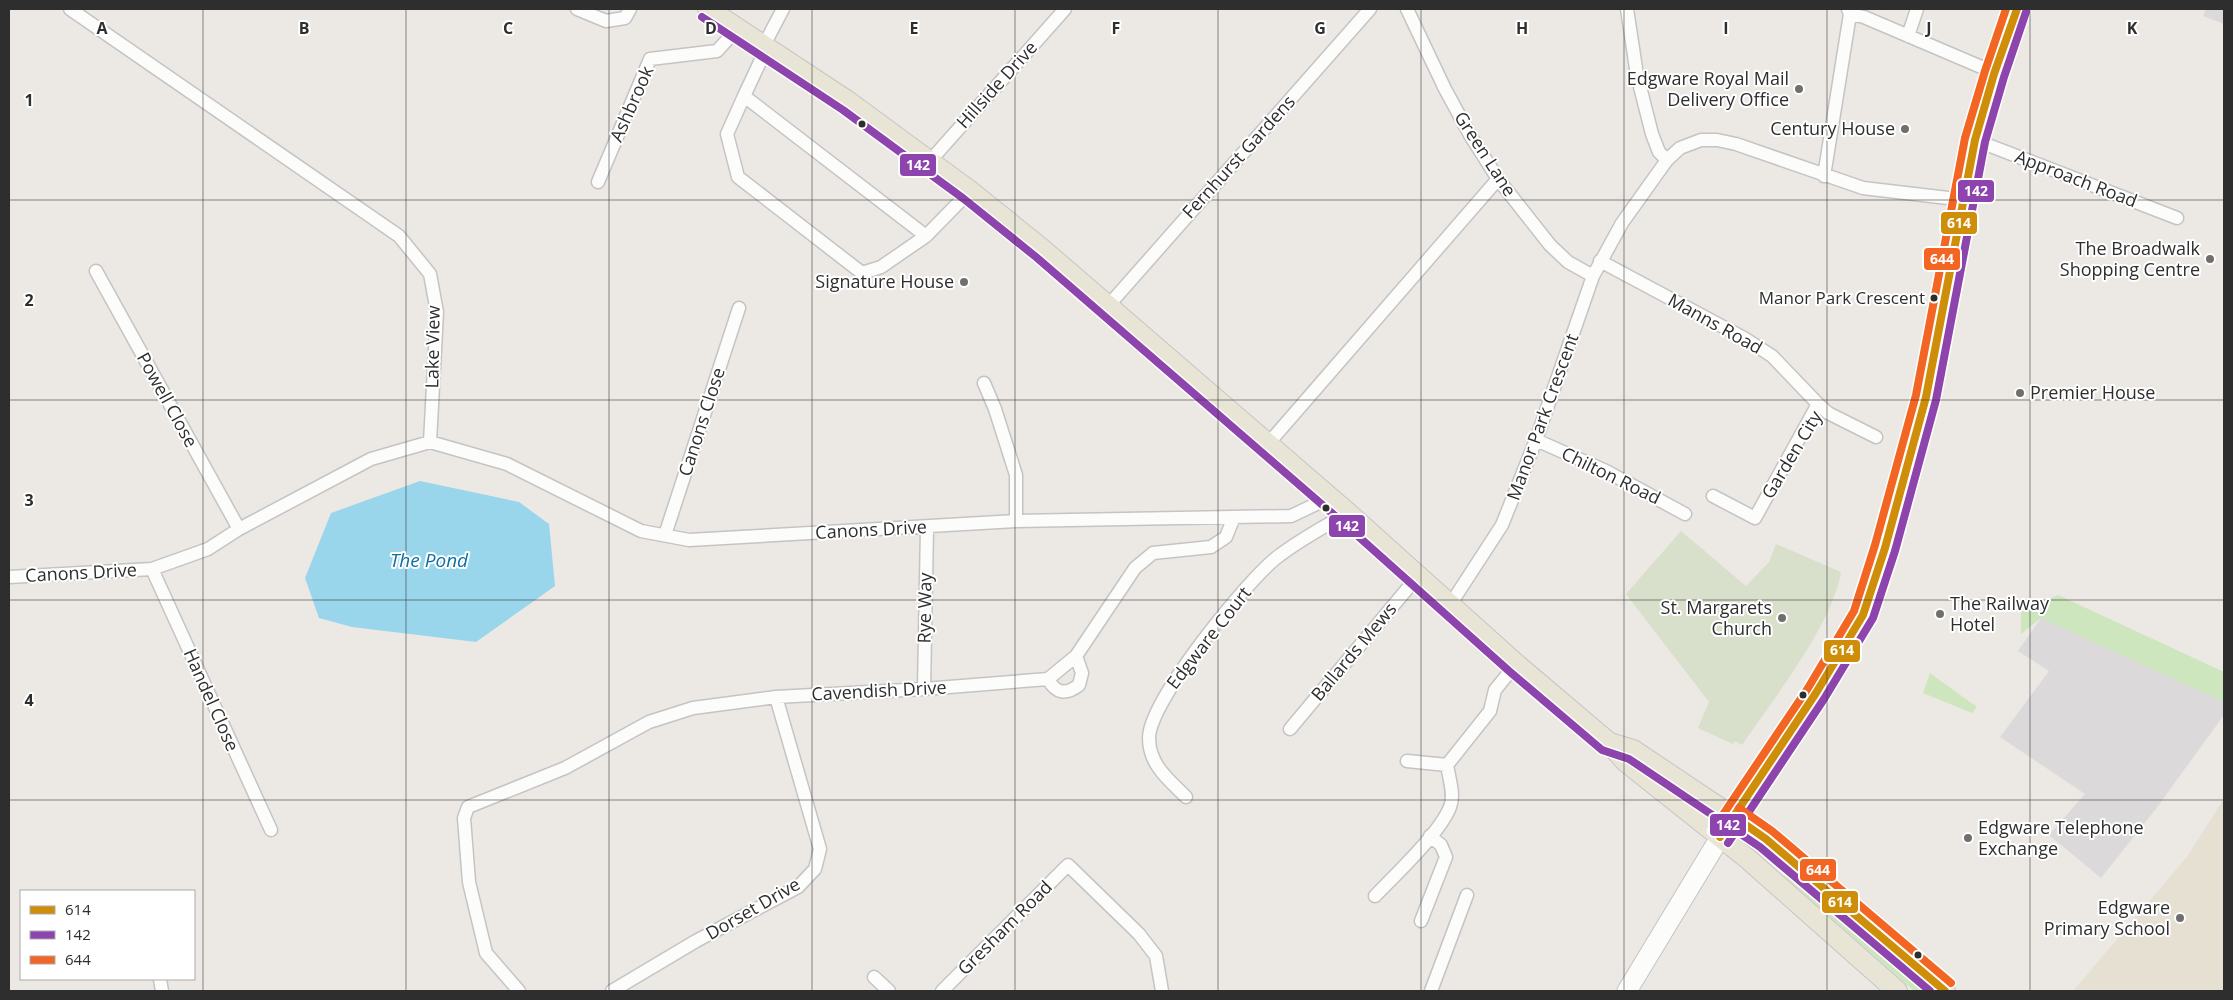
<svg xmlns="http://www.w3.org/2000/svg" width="2233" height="1000" font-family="'Open Sans',sans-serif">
<rect width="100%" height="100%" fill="#ece8e4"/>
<path fill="#dcd9db" d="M2206,9H2224V24L2203,16Z
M2041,618L2224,702V715L2155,810L2101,878L2049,835L2085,794L2000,737L2049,671L2018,651Z"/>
<path fill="#e6e0d3" d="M2224,799V991H2073L2186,858Z"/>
<path fill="#cee6be" d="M2058,595L2224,672V702L2041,618L2021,634V612Z
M1930,673L1977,707L1972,713L1923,693Z
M1790,869L1927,990L1926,991H1914L1784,876Z"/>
<path fill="#d8e0cc" d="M1681,531L1746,586L1769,562L1776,544L1841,572C1832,626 1773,699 1742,745L1735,741L1733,744L1698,728L1709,702L1626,594Z"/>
<path fill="#99d6ec" d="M420,481L519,502L549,524L555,586L476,642L352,627L319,618L305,578L331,513Z"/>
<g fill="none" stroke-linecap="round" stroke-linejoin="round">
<defs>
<path id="street" d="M577,9L606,21L625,18L630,9
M1407,9L1445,89L1470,135L1498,179L1550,245L1568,262L1593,276
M1627,9L1637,75L1652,134L1659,152L1667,160
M1850,14L1864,17L1993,72
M1908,36L1917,9
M764,45L783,9
M767,47L744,96L926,236L970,191
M744,96L727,134L738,177L862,273L881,267L926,236
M1975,140L2177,218
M930,161L1065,9
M1824,176L1850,14L1848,9
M598,182L650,59L717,51L738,28
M1600,261L1744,338L1772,356L1818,404
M96,271L239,529
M1108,306L1370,9
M984,383L995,409L1016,475V521
M1536,440L1606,471L1685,514
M430,442L507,464L641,531L689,540L1016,521L1291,516L1329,498
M1267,445L1498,179
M1713,496L1755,518L1818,404L1828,413L1876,437
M665,535L739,308
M152,569L271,830
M9,577L152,569L208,549L239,529L371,459L430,442L437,312L430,274L399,236L70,9
M1450,605L1502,525L1536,440L1593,276L1622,223L1667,160L1680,148L1701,140H1717L1736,144L1863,188L1965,200
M1048,679C1056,694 1066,695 1079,685L1082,673L1076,656
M924,689L927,528
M1290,729L1418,576
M1407,761L1447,765L1490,711L1495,690L1516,664
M1186,797C1169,780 1149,765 1149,738C1149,701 1249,577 1280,555C1301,539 1325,526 1348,513
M1375,896C1395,875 1440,833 1450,807C1455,795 1449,778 1447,765
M1421,921L1446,857L1441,845L1430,836
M874,977L889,991
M160,979L162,991
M519,991L486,953L469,882L464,818L468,807L565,768L649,722L693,708L776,697L924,689L1048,679L1076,656L1135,568L1153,553L1211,547L1226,537L1234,517
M612,991L696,941L798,887L815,869L820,849L776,697
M942,991L1068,865L1139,934L1156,956L1162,991
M1431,991L1467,895"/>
<path id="secondary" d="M1627,991L1733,816"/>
<path id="primary" d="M708,9L849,102L970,191L1042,249L1348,513L1516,664L1608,742L1626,762L1748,859L1897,991
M1610,743L1633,750L1766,839L1945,991
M1733,816L1816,693L1863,615L1885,548L1926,397L1975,140C1986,95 2001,52 2017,9"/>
</defs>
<use href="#street" stroke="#c5c4c5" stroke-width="15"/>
<use href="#secondary" stroke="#c5c4c5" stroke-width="21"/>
<use href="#primary" stroke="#c6c5c4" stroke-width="22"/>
<use href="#street" stroke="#fcfcfb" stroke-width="12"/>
<use href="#secondary" stroke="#fcfcfb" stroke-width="19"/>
<use href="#primary" stroke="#e8e4d6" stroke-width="20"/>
<defs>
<path id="bus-1" d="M1733,816L1766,839L1945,991
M1720,837L1816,693L1863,615L1885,548L1926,397L1975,140L1994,74L2017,9"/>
<path id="bus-2" d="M702,17L843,110L964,199L1036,257L1341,521L1509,671L1602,750L1629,759L1760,847L1930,991
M1728,843L1824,699L1873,618L1895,551L1936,400L1985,142L2004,77L2026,12"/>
<path id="bus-3" d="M1739,808L1772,831L1951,983
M1712,831L1808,688L1854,611L1875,545L1916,395L1965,138L1985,71L2006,9"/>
</defs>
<use href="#bus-1" stroke="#fff" stroke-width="11"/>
<use href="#bus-2" stroke="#fff" stroke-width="11"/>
<use href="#bus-3" stroke="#fff" stroke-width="11"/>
<use href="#bus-1" stroke="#cf8e09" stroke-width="8"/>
<use href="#bus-2" stroke="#8e44ad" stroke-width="8"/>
<use href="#bus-3" stroke="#f26522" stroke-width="8"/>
</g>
<path fill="none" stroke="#2e2e2e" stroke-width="1" stroke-opacity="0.55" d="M203,9V991M406,9V991M609,9V991M812,9V991M1015,9V991M1218,9V991M1421,9V991M1624,9V991M1827,9V991M2030,9V991M9,200H2224M9,400H2224M9,600H2224M9,800H2224"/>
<g fill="#706f6e" stroke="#fff" stroke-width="2">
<circle cx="1799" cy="89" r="5"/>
<circle cx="1905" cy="129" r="5"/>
<circle cx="2210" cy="259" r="5"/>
<circle cx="964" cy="282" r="5"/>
<circle cx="2020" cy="393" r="5"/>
<circle cx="1940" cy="614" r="5"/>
<circle cx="1782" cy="618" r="5"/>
<circle cx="1968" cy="838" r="5"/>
<circle cx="2180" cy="918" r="5"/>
</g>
<g fill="#2e2e2e" stroke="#fff" stroke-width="2">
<circle cx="862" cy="124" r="4.5"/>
<circle cx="1934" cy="298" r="4.5"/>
<circle cx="1326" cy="508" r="4.5"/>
<circle cx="1803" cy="695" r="4.5"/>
<circle cx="1918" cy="955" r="4.5"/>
</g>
<g text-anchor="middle" stroke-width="4" stroke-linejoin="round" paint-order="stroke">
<g font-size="17" fill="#2e2e2e" stroke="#fff" text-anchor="end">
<text x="1925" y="304">Manor Park Crescent</text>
</g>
<g font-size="18" fill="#2e2e2e" stroke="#fff" text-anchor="end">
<text x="1789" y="85">Edgware Royal Mail<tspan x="1789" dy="21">Delivery Office</tspan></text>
<text x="1895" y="135">Century House</text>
<text x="2200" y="255">The Broadwalk<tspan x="2200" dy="21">Shopping Centre</tspan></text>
<text x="954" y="288">Signature House</text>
<text x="2030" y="399" text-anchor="start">Premier House</text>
<text x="1950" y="610" text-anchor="start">The Railway<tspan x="1950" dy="21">Hotel</tspan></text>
<text x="1772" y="614">St. Margarets<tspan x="1772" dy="21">Church</tspan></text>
<text x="1978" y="834" text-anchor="start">Edgware Telephone<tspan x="1978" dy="21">Exchange</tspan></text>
<text x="2170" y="914">Edgware<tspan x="2170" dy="21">Primary School</tspan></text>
</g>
<g font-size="18" fill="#2e2e2e" stroke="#fff">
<text transform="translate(997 85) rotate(-48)" y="6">Hillside Drive</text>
<text transform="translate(632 104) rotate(-66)" y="6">Ashbrook</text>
<text transform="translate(1485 154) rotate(57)" y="6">Green Lane</text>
<text transform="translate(1239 157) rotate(-48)" y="6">Fernhurst Gardens</text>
<text transform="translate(2076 179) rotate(21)" y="6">Approach Road</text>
<text transform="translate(1715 324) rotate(29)" y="6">Manns Road</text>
<text transform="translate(433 347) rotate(-89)" y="6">Lake View</text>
<text transform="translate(167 400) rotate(61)" y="6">Powell Close</text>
<text transform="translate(1543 417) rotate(-70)" y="6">Manor Park Crescent</text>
<text transform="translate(702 422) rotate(-72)" y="6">Canons Close</text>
<text transform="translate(1792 455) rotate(-59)" y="6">Garden City</text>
<text transform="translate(1611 476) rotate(26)" y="6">Chilton Road</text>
<text transform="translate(871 530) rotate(-3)" y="6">Canons Drive</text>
<text transform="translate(81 573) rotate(-3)" y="6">Canons Drive</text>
<text transform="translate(925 608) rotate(-89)" y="6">Rye Way</text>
<text transform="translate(1209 638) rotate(-52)" y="6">Edgware Court</text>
<text transform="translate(1354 652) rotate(-50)" y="6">Ballards Mews</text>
<text transform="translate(879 691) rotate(-3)" y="6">Cavendish Drive</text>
<text transform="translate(211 700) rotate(66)" y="6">Handel Close</text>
<text transform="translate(753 909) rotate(-30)" y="6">Dorset Drive</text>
<text transform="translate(1005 928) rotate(-45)" y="6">Gresham Road</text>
</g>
<g font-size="19" font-style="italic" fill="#0d6fa3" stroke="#fff">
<text x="429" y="567">The Pond</text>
</g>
</g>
<g font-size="16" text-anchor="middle" font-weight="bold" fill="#2e2e2e" stroke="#fff" stroke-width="4" stroke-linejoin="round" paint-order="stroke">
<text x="102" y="34">A</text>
<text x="304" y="34">B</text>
<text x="508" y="34">C</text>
<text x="711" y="34">D</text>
<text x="914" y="34">E</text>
<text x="1116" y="34">F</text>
<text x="1320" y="34">G</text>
<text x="1522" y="34">H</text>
<text x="1726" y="34">I</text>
<text x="1929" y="34">J</text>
<text x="2132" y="34">K</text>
<text x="29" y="106">1</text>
<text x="29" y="306">2</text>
<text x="29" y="506">3</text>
<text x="29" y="706">4</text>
</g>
<g stroke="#fff" stroke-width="2">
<rect x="899" y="153" width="38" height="24" rx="5" fill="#8e44ad"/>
<rect x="1957" y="179" width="38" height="24" rx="5" fill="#8e44ad"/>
<rect x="1940" y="211" width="38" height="24" rx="5" fill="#cf8e09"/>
<rect x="1923" y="247" width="38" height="24" rx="5" fill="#f26522"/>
<rect x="1328" y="514" width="38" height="24" rx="5" fill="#8e44ad"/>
<rect x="1823" y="639" width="38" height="24" rx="5" fill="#cf8e09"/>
<rect x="1709" y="813" width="38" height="24" rx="5" fill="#8e44ad"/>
<rect x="1799" y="858" width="38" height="24" rx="5" fill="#f26522"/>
<rect x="1821" y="890" width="38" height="24" rx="5" fill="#cf8e09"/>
</g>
<g font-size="14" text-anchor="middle" font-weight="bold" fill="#fff">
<text x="918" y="170">142</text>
<text x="1976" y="196">142</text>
<text x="1959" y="228">614</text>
<text x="1942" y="264">644</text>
<text x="1347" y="531">142</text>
<text x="1842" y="655">614</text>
<text x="1728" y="830">142</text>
<text x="1818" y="875">644</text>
<text x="1840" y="907">614</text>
</g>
<rect width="2233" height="1000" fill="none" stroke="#2e2e2e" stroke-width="20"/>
<rect x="20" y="890" width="175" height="90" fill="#ffffff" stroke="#ababab"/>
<rect x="30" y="906" width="25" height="8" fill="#cf8e09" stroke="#ababab"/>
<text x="65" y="915" font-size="15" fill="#2e2e2e">614</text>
<rect x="30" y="931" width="25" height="8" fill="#8e44ad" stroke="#ababab"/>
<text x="65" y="940" font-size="15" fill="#2e2e2e">142</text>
<rect x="30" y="956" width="25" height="8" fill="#f26522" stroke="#ababab"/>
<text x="65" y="965" font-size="15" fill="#2e2e2e">644</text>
</svg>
